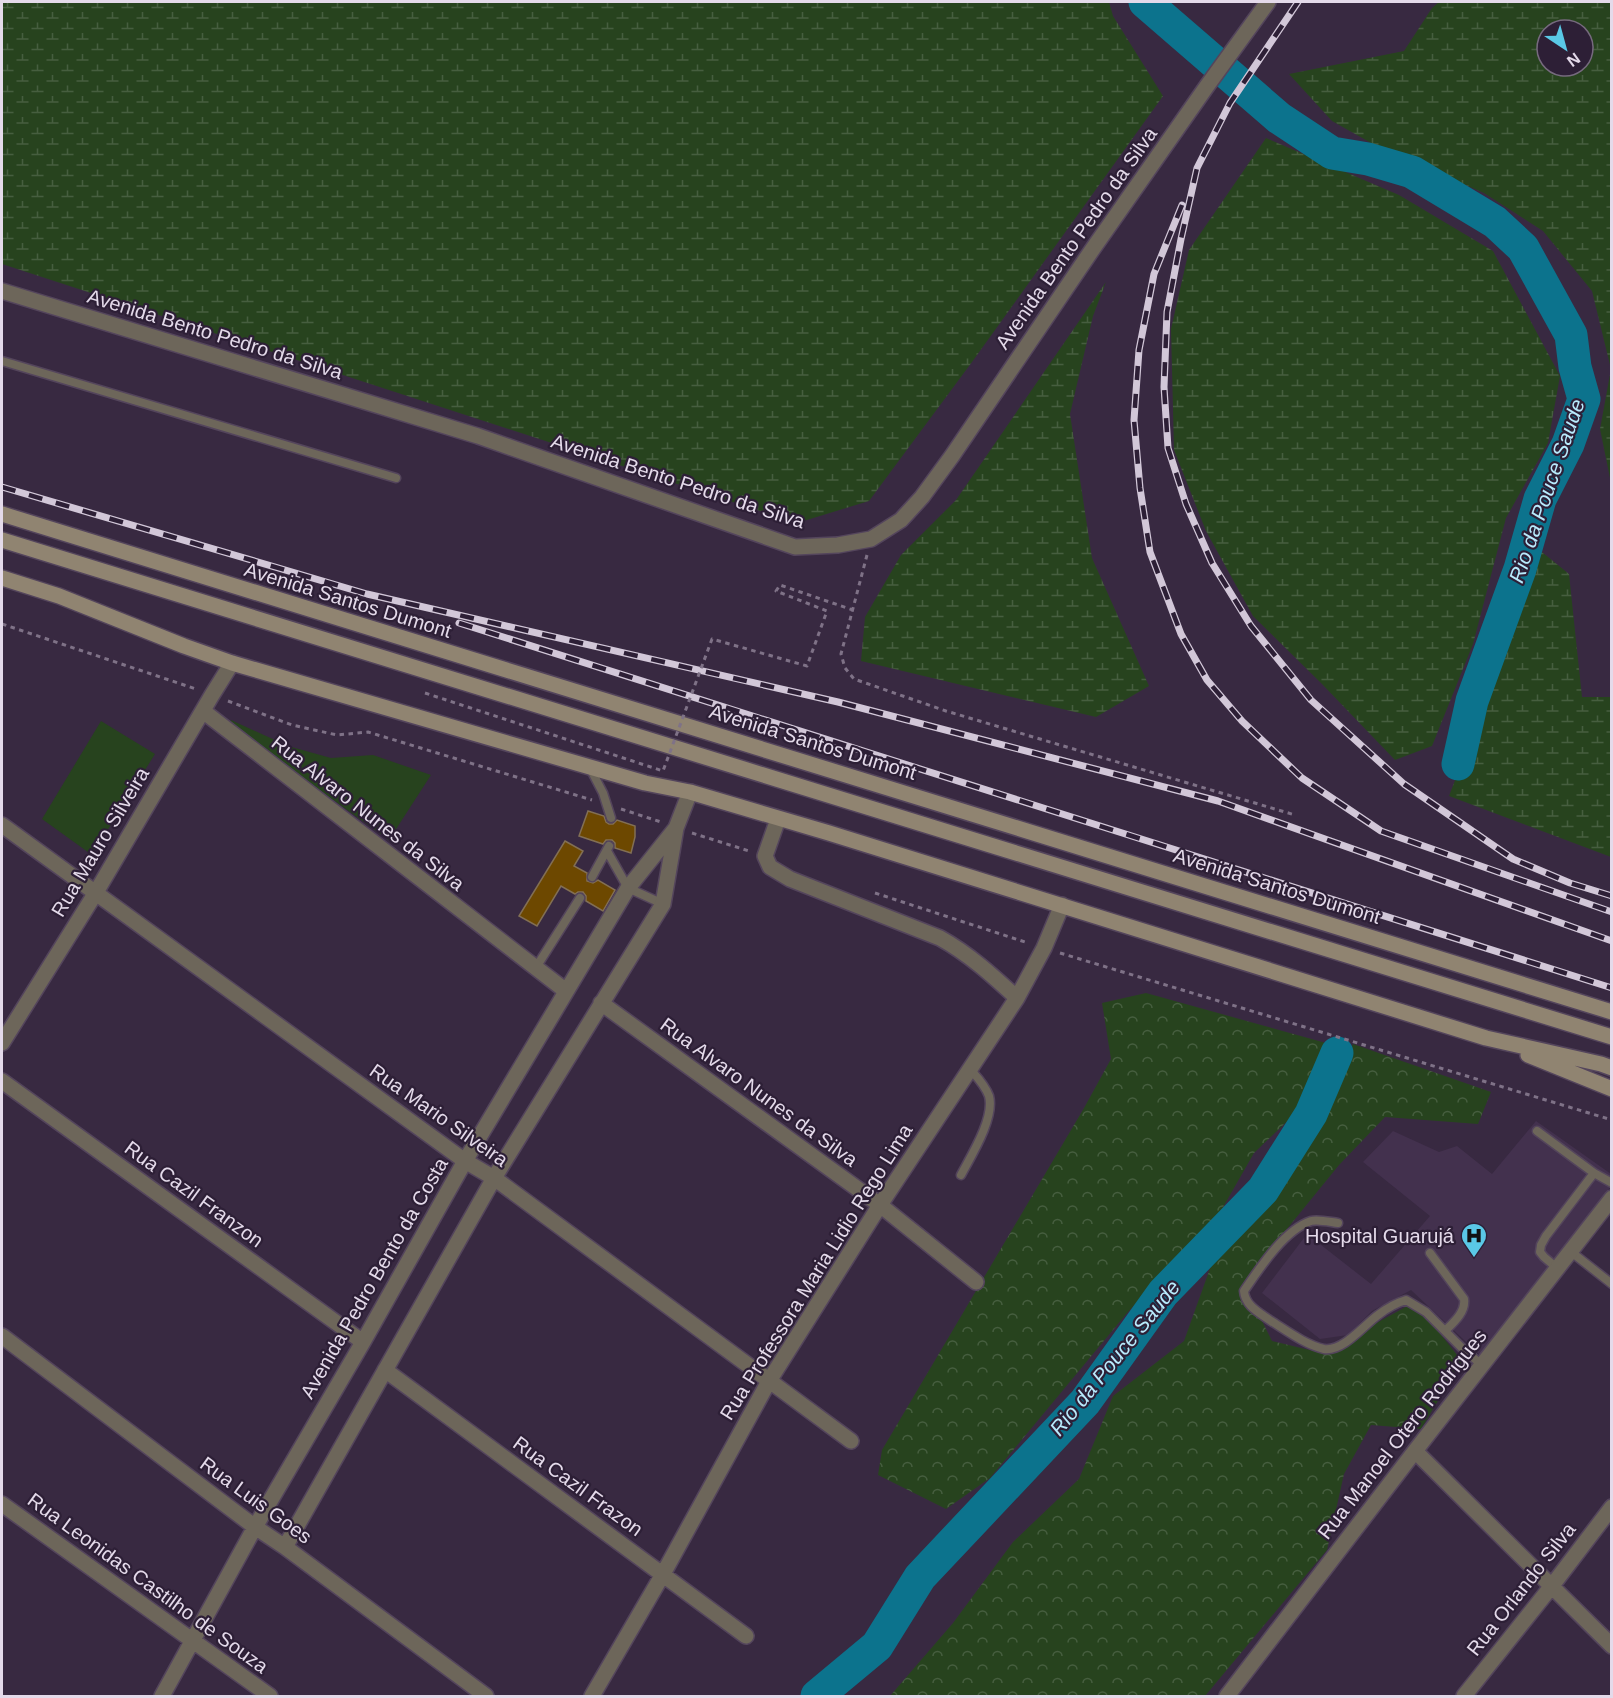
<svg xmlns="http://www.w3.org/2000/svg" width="1613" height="1698" font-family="Helvetica,sans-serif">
<defs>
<pattern id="forest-crowns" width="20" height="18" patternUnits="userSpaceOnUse" patternTransform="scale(1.5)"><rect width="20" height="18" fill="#27431e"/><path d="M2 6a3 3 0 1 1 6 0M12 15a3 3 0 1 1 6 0" fill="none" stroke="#465e3f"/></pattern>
<pattern id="wetland-marsh" width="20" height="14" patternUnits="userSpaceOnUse" patternTransform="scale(1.5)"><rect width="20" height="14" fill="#27431e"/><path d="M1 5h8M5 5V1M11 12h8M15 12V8" fill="none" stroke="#465e3f"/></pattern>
</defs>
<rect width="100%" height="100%" fill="#382941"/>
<path fill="#43314e" d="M1536,1121L1611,1174V1186L1481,1356L1411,1290L1372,1311L1348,1335L1320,1339L1262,1293L1307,1234L1371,1284L1430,1216L1363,1162L1393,1131L1439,1152L1457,1146L1492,1174Z"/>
<path fill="url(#forest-crowns)" d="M1146,993L1326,1043L1301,1108L1254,1153L1222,1209L1127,1313L990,1478L946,1509L878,1475L882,1450L1084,1108L1111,1059L1102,1003Z
M1353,1044L1491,1092L1478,1124L1385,1117L1339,1165L1243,1283L1272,1341L1322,1353L1411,1304L1434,1326L1462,1361L1421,1429L1371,1425L1344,1474L1327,1550L1205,1696H890L953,1623L1013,1542L1079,1479L1113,1396L1184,1341L1222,1235L1308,1136Z"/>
<path fill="url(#wetland-marsh)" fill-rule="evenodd" d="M2,2H1109L1113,16L1163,96L972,362L869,501L797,523L2,264Z
M1439,2H1611V483L1600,429L1611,369L1592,291L1543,231L1484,193L1380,148L1332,121L1289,74L1404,51L1432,8ZM1547,30H1583V66H1547Z
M1266,138L1399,195L1493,251L1560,376L1548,443L1506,518L1473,644L1432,746L1395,760L1322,684L1253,616L1206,531L1174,450L1171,329L1189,250Z
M1106,282L1093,316L1070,414L1092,558L1149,686L1096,717L861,661L865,617L901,555L956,500Z
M1537,548L1569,574L1582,697H1611V857L1449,796L1472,736Z"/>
<path fill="#27431e" d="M231,720L288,746L331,758L373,755L431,775L389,840L229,725Z
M101,721L155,754L92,855L42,819Z"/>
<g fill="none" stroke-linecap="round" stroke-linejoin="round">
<path stroke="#0c738d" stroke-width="33" d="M1145,2L1279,118L1332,153L1368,159L1412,172L1495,222L1523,248L1571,335L1575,367L1584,399L1568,444L1540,499L1520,569L1472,701L1458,764
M817,1696L877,1646L920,1577L1085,1402L1163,1293L1263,1190L1311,1114L1337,1053"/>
</g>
<path fill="#6d4800" stroke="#826f54" stroke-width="1.5" d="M588,811L604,816L606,822L609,824H613L617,820L635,826V837L631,853L615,848V843L612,840H606L603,844L579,836Z
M565,841L583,851L574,866L587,873V881L593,883L598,880L615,890L603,911L586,901V896L583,892H578L575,894L561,886L537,926L519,916Z"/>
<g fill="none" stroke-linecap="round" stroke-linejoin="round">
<defs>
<path id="lane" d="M2,361L396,478
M590,768L603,793L611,818
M607,851L628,888L663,904
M592,877L609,846
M535,969L580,898
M1537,1131L1594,1173
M961,1175C971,1156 995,1118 989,1096C985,1085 977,1077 970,1069
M1338,1223C1330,1222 1318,1219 1311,1221C1284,1230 1259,1269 1244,1291C1245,1306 1260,1313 1271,1321C1287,1331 1306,1345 1324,1349C1343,1352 1364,1325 1378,1315C1387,1308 1396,1303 1406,1300L1426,1312L1445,1331
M1570,1251L1612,1284
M1430,1253L1464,1299C1466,1312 1453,1323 1445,1331L1464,1350L1482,1365
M1557,1268L1544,1257L1540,1252L1541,1245L1546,1236L1594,1173L1612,1183"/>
<path id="street" d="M2,291L478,436L795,547L838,545L871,539L901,520L922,497L952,456L1092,250L1207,86L1268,2
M203,711L566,991
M778,819L765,856L770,867L790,879L940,938C969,954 993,976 1017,998
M2,825L465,1161L494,1178L851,1441
M601,1003L880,1205L976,1282
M2,1043L95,894L212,695L232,663
M2,1081L363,1342
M2,1336L255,1527L285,1547L486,1696
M385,1370L746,1636
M1415,1451L1612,1646
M2,1504L270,1696
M285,1547L494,1178L663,904L676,828L690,792
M162,1696L255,1527L363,1342L465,1161L628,888L676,828
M592,1696L663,1574L769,1381L880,1205L1017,998L1044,948L1062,905
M1227,1696L1415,1451L1612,1198
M1464,1696L1551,1587L1612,1507"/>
<path id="secondary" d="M2,514L1612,1012
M2,540L1612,1037
M2,578L59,596L184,646L232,663L645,783L690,792L829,833L1486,1038L1601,1064L1612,1068
M1528,1055L1612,1089"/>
</defs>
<use href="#lane" stroke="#54455c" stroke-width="11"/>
<use href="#street" stroke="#54455c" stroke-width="18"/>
<use href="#secondary" stroke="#54455c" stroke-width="18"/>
<path stroke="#7f7287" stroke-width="3" stroke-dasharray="4.5 4.5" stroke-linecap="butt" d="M867,555L841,654L845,668L854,679L946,711L1295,815
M2,624L196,689
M228,701L292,725L337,735L368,732L592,800
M621,809L661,822
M692,833L749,851
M875,893L1028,943
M1060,953L1612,1120"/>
<use href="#lane" stroke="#6d665a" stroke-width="8"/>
<use href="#street" stroke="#6d665a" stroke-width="15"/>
<use href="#secondary" stroke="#908471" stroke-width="15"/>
<defs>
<path id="rail" d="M1298,2L1230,103L1197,168L1181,239L1167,312L1164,387L1168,448L1186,504L1212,563L1251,626L1311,700L1404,784L1513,859L1570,883L1612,896
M1182,205L1154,274L1139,350L1134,420L1140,488L1150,552L1181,634L1207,680L1242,721L1302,778L1381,831L1612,912
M2,487L367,594L838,702L1218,801L1612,941
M459,623L1612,988"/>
</defs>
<use href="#rail" stroke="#d2c7d8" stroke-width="7"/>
<use href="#rail" stroke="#2d1f36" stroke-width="4.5" stroke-dasharray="14" stroke-linecap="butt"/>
<path stroke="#7f7287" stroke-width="3" stroke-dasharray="4.5 4.5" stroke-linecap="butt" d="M425,693L663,771L712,639L807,666L827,611L776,591L780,585L853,610"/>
</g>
<defs>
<symbol id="hospital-pin" viewBox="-11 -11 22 30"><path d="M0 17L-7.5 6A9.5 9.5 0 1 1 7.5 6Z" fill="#5ac8e6" stroke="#2d1f36"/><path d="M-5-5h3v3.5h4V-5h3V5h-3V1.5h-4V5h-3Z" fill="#111"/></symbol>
</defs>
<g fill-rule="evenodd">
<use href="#hospital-pin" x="1459" y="1221" width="30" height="40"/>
</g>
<g text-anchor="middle" stroke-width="4.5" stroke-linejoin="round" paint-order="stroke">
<g font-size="20" fill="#e4daea" stroke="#2d1f36">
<text transform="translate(1076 238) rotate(-55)" y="7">Avenida Bento Pedro da Silva</text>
<text transform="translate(215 334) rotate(17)" y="7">Avenida Bento Pedro da Silva</text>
<text transform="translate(678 481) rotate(18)" y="7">Avenida Bento Pedro da Silva</text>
<text transform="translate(348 600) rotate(17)" y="7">Avenida Santos Dumont</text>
<text transform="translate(813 742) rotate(17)" y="7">Avenida Santos Dumont</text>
<text transform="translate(368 813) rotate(38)" y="7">Rua Alvaro Nunes da Silva</text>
<text transform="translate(100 842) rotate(-59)" y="7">Rua Mauro Silveira</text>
<text transform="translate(1277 886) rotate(17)" y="7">Avenida Santos Dumont</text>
<text transform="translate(759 1092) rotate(36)" y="7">Rua Alvaro Nunes da Silva</text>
<text transform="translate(439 1115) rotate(35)" y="7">Rua Mario Silveira</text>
<text transform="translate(194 1194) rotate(36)" y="7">Rua Cazil Franzon</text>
<text transform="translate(816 1272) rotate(-58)" y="7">Rua Professora Maria Lidio Rego Lima</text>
<text transform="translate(374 1278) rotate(-60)" y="7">Avenida Pedro Bento da Costa</text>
<text transform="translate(1402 1434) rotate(-52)" y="7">Rua Manoel Otero Rodrigues</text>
<text transform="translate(578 1486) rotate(36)" y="7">Rua Cazil Frazon</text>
<text transform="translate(256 1500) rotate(36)" y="7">Rua Luis Goes</text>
<text transform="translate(148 1583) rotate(36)" y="7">Rua Leonidas Castilho de Souza</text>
<text transform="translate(1521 1589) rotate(-52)" y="7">Rua Orlando Silva</text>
</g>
<g font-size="20" fill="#e4daea" stroke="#2d1f36" text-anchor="end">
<text x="1454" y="1243">Hospital Guarujá</text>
</g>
<g font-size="21" font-style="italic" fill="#b8ebfd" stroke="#2d1f36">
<text transform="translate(1547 491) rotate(-71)" y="7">Rio da Pouce Saude</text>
<text transform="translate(1115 1358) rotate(-51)" y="7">Rio da Pouce Saude</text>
</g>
</g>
<rect width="1613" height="1698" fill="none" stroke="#e4daea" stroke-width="6"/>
<g transform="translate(1565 48) rotate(144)"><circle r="28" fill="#2d1f36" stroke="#766a7e" stroke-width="1.5"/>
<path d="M0-4.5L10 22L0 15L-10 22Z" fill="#5ac8e6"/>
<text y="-9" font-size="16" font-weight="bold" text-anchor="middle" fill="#e4daea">N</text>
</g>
</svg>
